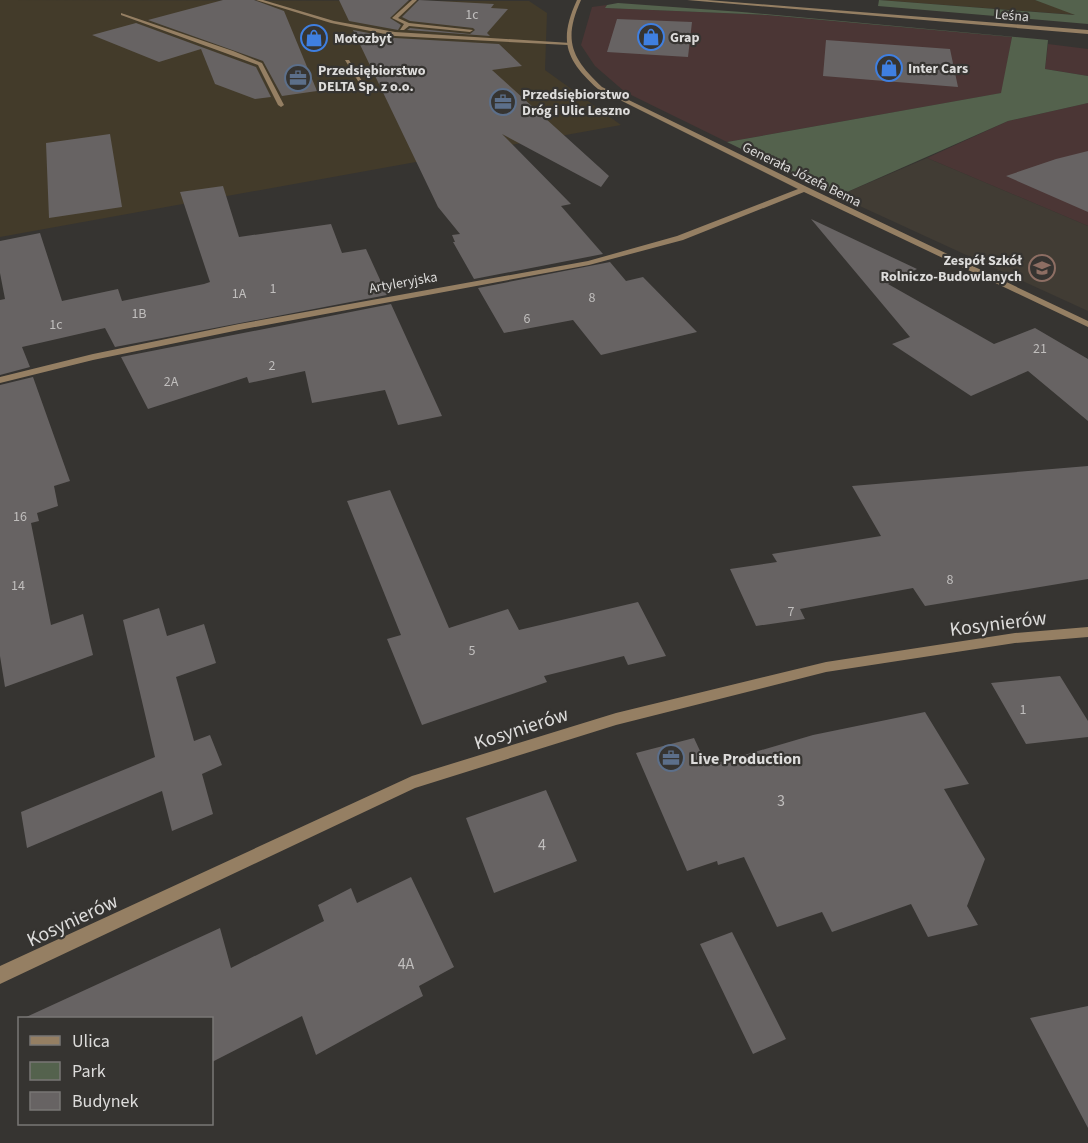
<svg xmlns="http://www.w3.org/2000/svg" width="1088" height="1143" font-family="'Source Sans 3',sans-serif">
<rect width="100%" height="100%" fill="#363431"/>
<path fill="#4b3635" d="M607,5L606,8L767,15L1012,37L1002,93L727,142L625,92L595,66L581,45L592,7Z
M1048,44L1088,49V76L1045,69Z
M1088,103V226L927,158L1008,121Z"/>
<path fill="#433b2a" d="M0,0L529,1L547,13L545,70L621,125L0,237Z
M872,0H1035L1078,15L879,0Z"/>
<path fill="#413c34" d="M927,158L1088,226V311L838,196Z"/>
<path fill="#54624d" d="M879,0L1075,15L1035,0H1088V24L878,6Z
M618,3L742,12L1048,40L1045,69L1088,76V103L1008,121L838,196L727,142L1001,93L1012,37L767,15L605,8L607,5Z"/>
<path fill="#676363" d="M223,0H254L284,11L317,91L282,96L263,61L148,20Z
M339,0H409L390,18L401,25L398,30L349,21Z
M419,0L494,4L491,8L508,9L487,33L490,36L407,30L410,28L470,34L475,30L473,28L410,21L402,17Z
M617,19L692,22L688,57L607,52Z
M136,23L256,67L271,97L255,99L215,84L201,49L159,62L92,35Z
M353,30L395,38L499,44L522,66L492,70L609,176L601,187L502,134L571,204L561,206L603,254L474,279L453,242H455L452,235L460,234L438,207Z
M826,40L950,49L958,87L823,76Z
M110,134L122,207L49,218L46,143Z
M1088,151V212L1006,176L1056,159Z
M223,186L239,237L331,224L342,253L366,249L387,295L115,347L105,328L22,347L30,367L0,375V300L5,299L0,273V241L40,233L62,301L118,289L122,301L204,284L210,282L180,192Z
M811,219L917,269L888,284L994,344L1035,328L1088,359V421L1028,371L971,396L892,344L910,337Z
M610,262L626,281L643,277L697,332L601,355L573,320L504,333L478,288Z
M391,304L442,416L398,425L385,390L312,403L305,371L249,383L247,377L148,409L121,357Z
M33,377L70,481L54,486L58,506L37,513L39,521L31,523L51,625L83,614L93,655L5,687L0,656V385Z
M1088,466V579L925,606L913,588L800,609L805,619L756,626L730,569L777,562L772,554L881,536L852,486Z
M390,490L449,628L508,609L519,630L638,602L666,656L628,665L624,656L544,676L547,682L422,725L387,639L401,635L347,501Z
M159,608L167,636L204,624L216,663L176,677L194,741L210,735L222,765L202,774L213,814L172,831L162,791L27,848L21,812L155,757L123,620Z
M1060,676L1088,721V737L1026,744L991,683Z
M925,712L969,784L944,789L985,859L967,906L978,925L928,937L911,904L832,932L822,912L777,927L744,857L718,865L717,861L687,871L636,753L694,738L707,766L813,735Z
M546,790L577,861L494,893L466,818Z
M411,877L454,967L419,986L423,996L316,1055L302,1016L212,1062V1018H24L220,928L231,968L324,921L318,905L351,888L357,903Z
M732,932L786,1039L753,1054L700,944Z
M1088,1006V1128L1030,1018Z"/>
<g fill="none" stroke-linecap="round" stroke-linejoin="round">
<path fill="#957f63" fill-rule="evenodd" d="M256,0H263L334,21L395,32L571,43L568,45L395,36L331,23Z
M412,0H417L398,18L409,23L473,30L470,32L409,26L404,30H400L404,24L392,18Z
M121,13L233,51L262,63L284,105L281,107L278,105L258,65L121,15Z
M345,60H349L370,94H366Z"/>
<path fill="#957f63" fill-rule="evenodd" d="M577,0H581C563,40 571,58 602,87L807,187L1088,321V327L804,192L683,240L589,265L239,330L93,360L0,383V377L93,354L239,324L588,261L677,236L798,189L598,89C566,60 558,41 577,0Z
M1088,627V637L1015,643L826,672L616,725L415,788L0,984V966L412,776L616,713L826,662L1015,633Z"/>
<path fill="#957f63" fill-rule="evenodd" d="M687,0H707L1088,30V34Z"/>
</g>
<defs>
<symbol id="shop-ring" viewBox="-11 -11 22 22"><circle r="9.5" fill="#363431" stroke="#3f7fe0" stroke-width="1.5"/><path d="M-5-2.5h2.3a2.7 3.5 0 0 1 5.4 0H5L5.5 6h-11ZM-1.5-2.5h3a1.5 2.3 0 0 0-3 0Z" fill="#3f7fe0"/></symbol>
<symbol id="office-ring" viewBox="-11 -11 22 22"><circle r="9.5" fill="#363431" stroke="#5c6f8a" stroke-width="1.5"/><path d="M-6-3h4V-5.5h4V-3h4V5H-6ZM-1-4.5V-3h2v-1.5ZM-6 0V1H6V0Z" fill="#5c6f8a"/></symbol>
<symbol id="school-ring" viewBox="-11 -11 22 22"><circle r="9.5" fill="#363431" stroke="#8d6e63" stroke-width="1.5"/><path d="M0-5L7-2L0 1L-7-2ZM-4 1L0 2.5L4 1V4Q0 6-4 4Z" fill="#8d6e63"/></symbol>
</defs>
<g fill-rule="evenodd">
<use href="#shop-ring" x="636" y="22" width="30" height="30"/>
<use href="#shop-ring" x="299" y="23" width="30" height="30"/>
<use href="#shop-ring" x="874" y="53" width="30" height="30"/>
<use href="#office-ring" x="283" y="63" width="30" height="30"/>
<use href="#office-ring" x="488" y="87" width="30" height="30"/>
<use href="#school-ring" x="1027" y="253" width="30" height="30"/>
<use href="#office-ring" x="656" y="743" width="30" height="30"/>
</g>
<g text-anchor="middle" stroke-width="4.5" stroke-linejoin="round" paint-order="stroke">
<g font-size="14" fill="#c0bebd">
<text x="472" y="19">1c</text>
<text x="273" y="293">1</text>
<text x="239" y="298">1A</text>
<text x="592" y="302">8</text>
<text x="139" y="318">1B</text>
<text x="527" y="323">6</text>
<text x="56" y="329">1c</text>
<text x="1040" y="353">21</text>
<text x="272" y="370">2</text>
<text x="171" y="386">2A</text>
<text x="20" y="521">16</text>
<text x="950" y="584">8</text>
<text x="18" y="590">14</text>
<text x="791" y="616">7</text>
<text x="472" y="655">5</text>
<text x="1023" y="714">1</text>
</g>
<g font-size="14" fill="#dddcdb" stroke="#363431">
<text transform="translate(1012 15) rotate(5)" y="5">Leśna</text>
<text transform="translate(802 174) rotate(26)" y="5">Generała Józefa Bema</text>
<text transform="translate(403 282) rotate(-10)" y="5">Artyleryjska</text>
</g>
<g font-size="14" font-weight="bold" fill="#dddcdb" stroke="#363431" text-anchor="start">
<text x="670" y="42">Grap</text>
<text x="334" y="43">Motozbyt</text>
<text x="908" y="73">Inter Cars</text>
<text x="318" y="75">Przedsiębiorstwo<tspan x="318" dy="16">DELTA Sp. z o.o.</tspan></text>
<text x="522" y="99">Przedsiębiorstwo<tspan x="522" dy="16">Dróg i Ulic Leszno</tspan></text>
<text x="1022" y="265" text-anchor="end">Zespół Szkół<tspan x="1022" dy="16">Rolniczo-Budowlanych</tspan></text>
</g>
<g font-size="16" font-weight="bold" fill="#dddcdb" stroke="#363431" text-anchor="start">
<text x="690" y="764">Live Production</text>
</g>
<g font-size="16" fill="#c0bebd">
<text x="781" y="806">3</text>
<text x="542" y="850">4</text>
<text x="406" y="969">4A</text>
</g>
<g font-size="20" fill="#dddcdb" stroke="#363431">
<text transform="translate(998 623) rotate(-7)" y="7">Kosynierów</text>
<text transform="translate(521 728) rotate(-18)" y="7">Kosynierów</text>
<text transform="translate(72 920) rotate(-25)" y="7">Kosynierów</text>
</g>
</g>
<rect x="18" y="1017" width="195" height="108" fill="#363431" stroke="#797775" stroke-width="1.5"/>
<rect x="30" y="1036" width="30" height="9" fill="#957f63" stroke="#797775" stroke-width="1.5"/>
<text x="72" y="1047" font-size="18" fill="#dddcdb">Ulica</text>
<rect x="30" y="1062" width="30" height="18" fill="#54624d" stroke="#797775" stroke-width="1.5"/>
<text x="72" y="1077" font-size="18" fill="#dddcdb">Park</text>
<rect x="30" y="1092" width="30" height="18" fill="#676363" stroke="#797775" stroke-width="1.5"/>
<text x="72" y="1107" font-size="18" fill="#dddcdb">Budynek</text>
</svg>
